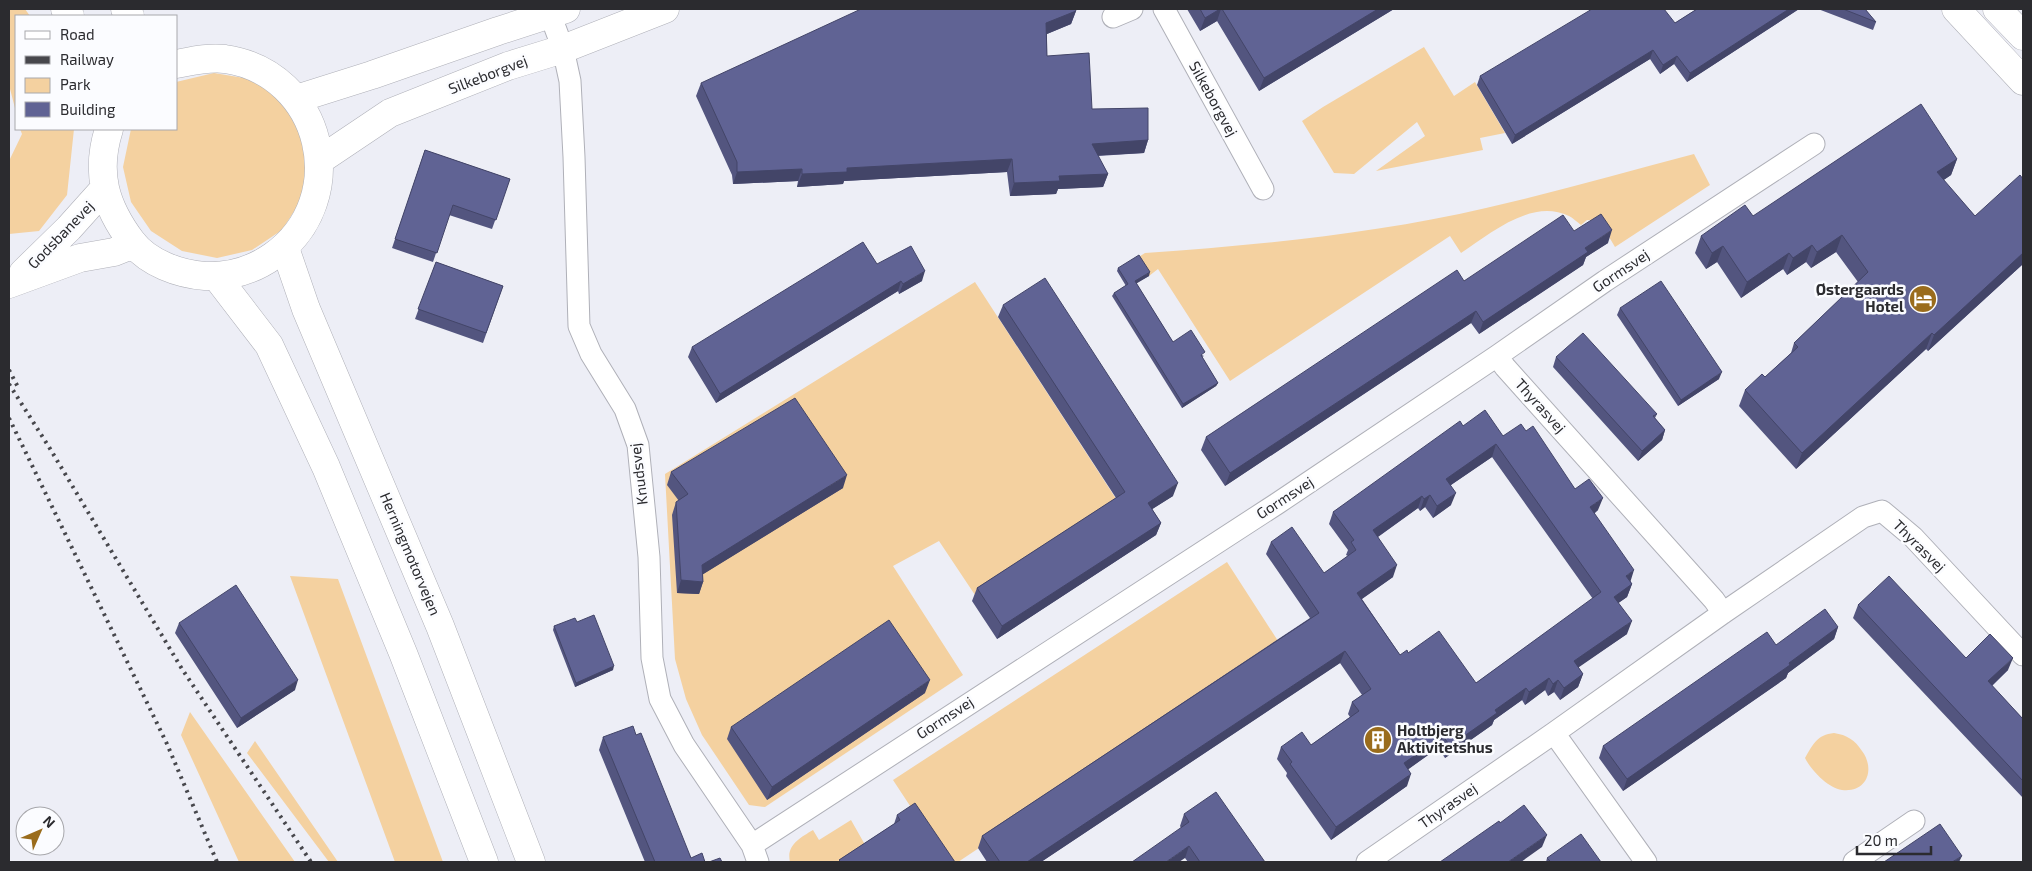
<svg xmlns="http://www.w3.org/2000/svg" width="2032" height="871" font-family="'Exo 2',sans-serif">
<rect width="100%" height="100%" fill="#edeef6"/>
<path fill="#f4d1a0" d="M9,9H25L30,16H16V112L9,85Z
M1424,47L1454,96L1475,82L1505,133L1480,138L1483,150L1376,171L1425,136L1417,122L1354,174L1334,173L1302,121L1323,107Z
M214,73L250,79L280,99L301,128L308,164L302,199L282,230L252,250L217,258L182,251L151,231L131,202L123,167L131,129H176V82Z
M20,129H74L67,195L39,231L9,234V161L22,134Z
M1694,154L1710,185L1615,247L1599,220H1587L1581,225C1577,222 1573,218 1569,216C1531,198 1490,234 1461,253L1450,236L1230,381L1158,269L1149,276L1137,258L1145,253C1259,245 1374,234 1486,208C1556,192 1625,172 1694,154Z
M975,282L1120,505L977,598L939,541L893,566L963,675L765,807L749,805L702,735L686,699L675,659L665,474Z
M1227,562L1278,641L1285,644L958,862H947L893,780Z
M290,576L338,579L443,862H395Z
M190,712L295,862H239L181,735Z
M1834,733C1847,735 1855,740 1862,751C1875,768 1868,793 1842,790C1828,788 1811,770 1805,758C1813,744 1817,735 1834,733Z
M255,741L338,862H329L247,753Z
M851,820L868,850L849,862H790C786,845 800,838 813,830L819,840Z"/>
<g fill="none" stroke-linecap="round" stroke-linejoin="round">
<defs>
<path id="street" d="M1164,9L1263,189
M550,14L563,49L570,81L574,157L579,326L591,354L625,409L638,445L649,557L652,658L660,699L684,745L752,845L758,862
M1113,17L1132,9
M1497,356L1505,367L1714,600L1723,613
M1554,733L1646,862
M752,845L1278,503L1497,356L1605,281L1814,144
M1367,862L1554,733L1723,613L1863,517L1882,511L1913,537L2023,655
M1854,862L1914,821"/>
<path id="secondary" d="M65,9L70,16
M125,9L130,16
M1956,9L2023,81
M1997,9L2023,36
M296,99L372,75L498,31L566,9
M109,129C95,173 105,206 132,242C148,263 179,274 205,276C230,277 253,270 273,256C353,199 323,73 225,59C208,57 192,61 176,64
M320,160L390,113L508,66L563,49L665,9
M23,273L69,228L104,189
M9,284L80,258L114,252L134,244"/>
<path id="highway" d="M285,248L306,309L440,626L531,862
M216,276L269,345L326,467L403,653L484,862"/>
</defs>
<use href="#street" stroke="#afb0b8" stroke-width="23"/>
<use href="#secondary" stroke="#afb0b8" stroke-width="29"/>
<use href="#highway" stroke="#afb0b8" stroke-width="29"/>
<use href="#street" stroke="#fff" stroke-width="21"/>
<use href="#secondary" stroke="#fff" stroke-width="28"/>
<use href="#highway" stroke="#fff" stroke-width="28"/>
<path stroke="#47474c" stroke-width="4" stroke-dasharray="2.5 5" stroke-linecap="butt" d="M9,370L19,389
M9,384L49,447L182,669L311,862
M9,418L167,744L217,862"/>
</g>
<path fill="#53557f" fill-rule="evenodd" d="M1187,9H1394L1259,91L1217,21L1200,31Z
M1697,9H1799L1687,82L1674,64L1660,74L1650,59L1512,144L1477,85L1480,76L1675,23Z
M1818,9H1865L1876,22L1873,30Z
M1076,11L1071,24L1047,34V56L1092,109L1148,140L1144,153L1098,156L1108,174L1103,187L1058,189L1056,194L1010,196L1007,172L844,181L843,184L797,187L798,181L733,184L732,175L696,96L701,83Z
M425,150L510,179L492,229L449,215L433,262L392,248Z
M1957,159L1951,175L1943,180L1975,216L2023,179V264L1928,351L1926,349L1796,469L1739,406L1745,390L1765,377L1791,353L1794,343L1858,282L1836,252L1811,268L1806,262L1787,275L1783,269L1741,298L1717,262L1706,269L1695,253L1701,236L1753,216Z
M1574,231L1608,243L1586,257L1583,265L1479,334L1471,323L1225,486L1201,450L1206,437L1464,281Z
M436,262L503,286L483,343L415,319Z
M877,264L922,281L899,294L898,291L716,403L688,357L692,347Z
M1118,268L1149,276L1136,283L1173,342L1204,356L1202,357L1218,383L1216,386L1182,408L1112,296L1114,293L1126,286L1117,271Z
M1003,305L1173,496L1152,509L1161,523L1156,535L997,639L972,601L977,588L1116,498L998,317Z
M1620,308L1719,379L1678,406L1617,315Z
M1556,357L1657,414L1655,418L1665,430L1662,440L1638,461L1553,367Z
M1463,426L1503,436L1526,431L1575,489L1598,510L1594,514L1632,584L1627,597L1618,603L1627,634L1578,667L1583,674L1578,687L1560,700L1554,692L1548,696L1545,690L1525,705L1522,700L1494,720L1492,725L1445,758L1438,748L1408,769L1407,786L1331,840L1286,776L1287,773L1277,759L1281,747L1311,745L1350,717L1348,714L1352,702L1362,695L1340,663L1041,862H987L978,848L982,836L1310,618L1266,554L1271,542L1324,573L1348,556L1346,555L1348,550L1329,524L1333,512ZM1492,457L1593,599L1476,683L1408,653L1400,655L1362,599L1393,577L1378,537L1418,508L1420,511L1425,507L1433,518L1451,505V485Z
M671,472L843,488L703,574V582L699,594L677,593L672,515L676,502L679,501L667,485Z
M1858,605L1966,658L2008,670L1992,686L2023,719V798L1853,618Z
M577,622L613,670L575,687L553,630L554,626Z
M179,623L295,690L237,728L175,633Z
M1838,627L1834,639L1788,673L1786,678L1623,791L1599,758L1603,746L1776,645Z
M925,693L767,800L727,739L731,727Z
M636,735L691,858L705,862H645L599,750L603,737Z
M1184,814L1265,862H1188L1185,858L1181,828L1180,826Z
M897,815L955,862H839V860L894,824Z
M1547,858L1601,862H1546Z"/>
<path fill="#434568" d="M1220,9H1221L1217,21L1200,31L1205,18Z
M1378,9H1394L1259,91L1264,78Z
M1789,9H1799L1687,82L1690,73Z
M1076,11L1071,24L1042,36L1046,23Z
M1653,50L1650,59L1512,144L1515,135Z
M1677,56L1674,64L1660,74L1663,65Z
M1148,140L1144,153L1087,156L1092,144Z
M1012,159L1007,172L844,181L843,184L797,187L802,174L847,168Z
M1957,159L1951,175L1931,189L1937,172Z
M802,169L798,181L733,184L737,172Z
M1108,174L1103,187L1058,189L1056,194L1010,196L1014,183L1059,176Z
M1612,230L1608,243L1586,257L1583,265L1479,334L1483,322L1585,248Z
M1842,235L1836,252L1811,268L1817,252Z
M1812,245L1806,262L1787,275L1793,258Z
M1723,246L1717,262L1706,269L1712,253Z
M1789,253L1783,269L1741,298L1747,282Z
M2023,253V264L1928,351L1934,335Z
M925,271L922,281L899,294L903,284Z
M1150,272L1149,276L1134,285L1135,281Z
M901,281L898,291L716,403L720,394Z
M1476,311L1471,323L1225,486L1230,473Z
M1932,333L1926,349L1796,469L1802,453Z
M1722,372L1719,379L1678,406L1681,400Z
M1218,383L1216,386L1182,408L1183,404Z
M1665,430L1662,440L1638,461L1642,451Z
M1496,444L1492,457L1442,491L1446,479Z
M847,475L843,488L697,578L702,565Z
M1178,483L1173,496L1143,515L1148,503Z
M1456,493L1451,505L1433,518L1437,506Z
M1430,495L1425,507L1420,511L1424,499Z
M1422,496L1418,508L1369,543L1373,530Z
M1603,498L1598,510L1585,520L1590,507Z
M1161,523L1156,535L997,639L1002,626Z
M1397,565L1393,577L1353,605L1357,593Z
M1634,570L1630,583L1626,576Z
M681,580L703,582L699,594L677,593Z
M1632,584L1627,597L1610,609L1614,597Z
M1632,621L1627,634L1569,674L1574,661Z
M1838,627L1834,639L1788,673L1786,678L1623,791L1627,779L1789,663Z
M1345,651L1340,663L1041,862H1027Z
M2013,658L2008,670L1983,694L1988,681Z
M614,666L613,670L575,687L576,683Z
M1583,674L1578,687L1560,700L1564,688Z
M1549,678L1545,690L1525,705L1529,692Z
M298,680L295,690L237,728L241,718Z
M930,680L925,693L767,800L772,787Z
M1558,680L1554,692L1548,696L1553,684Z
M1526,688L1522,700L1494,720L1492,725L1445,758L1450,746L1495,710Z
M1443,736L1438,748L1399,776L1404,763Z
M1411,774L1407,786L1331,840L1336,827Z
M1547,835L1542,847L1521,862H1508Z
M1189,846L1185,858L1179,862H1166Z
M1962,856L1959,862H1952Z"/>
<path fill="#606394" stroke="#434568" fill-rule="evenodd" d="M861,9H1075L1076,11L1046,23L1047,56L1089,53L1092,109L1148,108V140L1092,144L1108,174L1059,176L1060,181L1014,183L1012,159L847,168V172L802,174V169L737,172V162L701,83Z
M1200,9H1220L1205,18Z
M1222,9H1378L1264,78Z
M1592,9H1664L1675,23L1697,9H1789L1690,73L1677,56L1663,65L1653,50L1515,135L1480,76Z
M1843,9H1865L1876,22Z
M1921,104L1957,159L1937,172L1975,216L2020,175L2023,179V253L1934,335L1932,333L1802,453L1745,390L1762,374L1765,377L1798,347L1794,343L1868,272L1842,235L1817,252L1812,245L1793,258L1789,253L1747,282L1723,246L1712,253L1701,236L1745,205L1753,216Z
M425,150L510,179L496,220L453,205L437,253L395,239Z
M1601,214L1612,230L1585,248L1588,252L1483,322L1476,311L1230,473L1206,437L1457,270L1464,281L1563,215L1574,231Z
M863,242L877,264L911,246L925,271L903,284L901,281L720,394L692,347Z
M1139,255L1150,272L1135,281L1173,342L1191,330L1205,352L1201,355L1218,383L1183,404L1114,293L1128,284L1118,268Z
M436,262L503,286L486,333L418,309Z
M1045,278L1178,483L1148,503L1161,523L1002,626L977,588L1125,492L1003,305Z
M1661,281L1722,372L1681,400L1620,308Z
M1583,333L1657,414L1653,416L1665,430L1642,451L1556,357Z
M795,398L847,475L702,565L703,582L681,580L676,502L688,494L671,472Z
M1485,410L1503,436L1521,424L1526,431L1533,426L1575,489L1589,479L1603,498L1590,507L1634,570L1626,576L1632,584L1614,597L1632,621L1574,661L1583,674L1564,688L1558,680L1553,684L1549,678L1529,692L1526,688L1495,710L1497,713L1450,746L1443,736L1404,763L1411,774L1336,827L1290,764L1292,762L1281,747L1302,732L1311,745L1359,711L1352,702L1371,689L1345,651L1027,862H1000L982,836L1319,613L1271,542L1292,527L1324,573L1356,550L1351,542L1354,540L1333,512L1460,421L1463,426ZM1496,444L1601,592L1476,683L1439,631L1408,653L1407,650L1400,655L1357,593L1397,565L1373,530L1422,496L1424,499L1430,495L1437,506L1456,493L1446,479Z
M1889,576L1966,658L1990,634L2013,658L1988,681L2023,719V781L1858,605Z
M236,585L298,680L241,718L179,623Z
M1825,609L1838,627L1789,663L1790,665L1627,779L1603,746L1767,632L1776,645Z
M594,615L614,666L576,683L554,626L575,618L577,622Z
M889,620L930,680L772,787L731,727Z
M633,726L636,735L641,733L691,858L702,853L705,862H655L603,737Z
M1216,792L1265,862H1200L1189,846L1166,862H1132L1189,822L1184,814Z
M915,803L955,862H841L839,860L900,820L897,815Z
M1524,805L1547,835L1508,862H1440L1499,821L1500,823Z
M1940,824L1962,856L1952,862H1884Z
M1581,834L1601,862H1551L1547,858Z
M720,858L722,862H709Z"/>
<defs>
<symbol id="hotel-disc" viewBox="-11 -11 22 22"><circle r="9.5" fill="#9a6c1c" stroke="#fbfcff"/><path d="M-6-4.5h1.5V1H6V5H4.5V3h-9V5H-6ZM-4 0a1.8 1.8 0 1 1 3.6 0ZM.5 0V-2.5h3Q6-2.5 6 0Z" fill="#fff"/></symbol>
<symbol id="building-disc" viewBox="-11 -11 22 22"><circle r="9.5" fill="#9a6c1c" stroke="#fbfcff"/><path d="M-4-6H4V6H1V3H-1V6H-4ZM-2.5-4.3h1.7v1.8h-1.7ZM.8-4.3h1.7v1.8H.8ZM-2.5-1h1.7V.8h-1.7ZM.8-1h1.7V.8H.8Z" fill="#fff"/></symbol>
</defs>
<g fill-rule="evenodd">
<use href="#hotel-disc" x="1907" y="283" width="32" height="32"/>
<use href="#building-disc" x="1362" y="724" width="32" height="32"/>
</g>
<g text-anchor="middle" stroke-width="5" stroke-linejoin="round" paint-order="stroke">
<g font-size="15" fill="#2b2b2f" stroke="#fbfcff">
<text transform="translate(488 75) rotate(-21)" y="5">Silkeborgvej</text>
<text transform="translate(1213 99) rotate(61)" y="5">Silkeborgvej</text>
<text transform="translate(61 235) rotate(-46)" y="5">Godsbanevej</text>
<text transform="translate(1621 271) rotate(-34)" y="5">Gormsvej</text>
<text transform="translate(1540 406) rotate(48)" y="5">Thyrasvej</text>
<text transform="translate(639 474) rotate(-97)" y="5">Knudsvej</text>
<text transform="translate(1285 498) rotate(-33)" y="5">Gormsvej</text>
<text transform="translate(1919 546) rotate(45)" y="5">Thyrasvej</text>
<text transform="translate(410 554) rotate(67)" y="5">Herningmotorvejen</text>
<text transform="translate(945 718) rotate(-33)" y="5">Gormsvej</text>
<text transform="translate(1448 806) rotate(-35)" y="5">Thyrasvej</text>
</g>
<g font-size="15" font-weight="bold" fill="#2b2b2f" stroke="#fbfcff" text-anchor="end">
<text x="1904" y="295">Østergaards<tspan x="1904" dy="17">Hotel</tspan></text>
<text x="1397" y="736" text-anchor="start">Holtbjerg<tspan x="1397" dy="17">Aktivitetshus</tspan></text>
</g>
</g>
<rect width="2032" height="871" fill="none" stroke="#2b2b2f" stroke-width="20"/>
<rect x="15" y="15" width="162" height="115" fill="#fbfcff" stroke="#a8a8ac"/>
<rect x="25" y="31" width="25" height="8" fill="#ffffff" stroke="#a8a8ac"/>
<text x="60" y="40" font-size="15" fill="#2b2b2f">Road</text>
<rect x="25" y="56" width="25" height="8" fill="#47474c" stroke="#a8a8ac"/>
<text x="60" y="65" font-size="15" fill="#2b2b2f">Railway</text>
<rect x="25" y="78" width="25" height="15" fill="#f4d1a0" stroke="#a8a8ac"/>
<text x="60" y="90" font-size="15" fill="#2b2b2f">Park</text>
<rect x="25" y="102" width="25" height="15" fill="#606394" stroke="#a8a8ac"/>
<text x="60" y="115" font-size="15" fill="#2b2b2f">Building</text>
<g transform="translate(40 831) rotate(45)"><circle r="24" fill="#fbfcff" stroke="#a8a8ac"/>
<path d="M0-4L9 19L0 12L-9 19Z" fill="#9a6c1c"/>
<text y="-8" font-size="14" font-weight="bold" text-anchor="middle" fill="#2b2b2f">N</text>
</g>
<path d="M1857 846v8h74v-8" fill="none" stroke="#2b2b2f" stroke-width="2.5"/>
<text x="1864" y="846" font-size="15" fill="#2b2b2f" stroke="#fbfcff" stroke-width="4" paint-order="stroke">20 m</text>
</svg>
